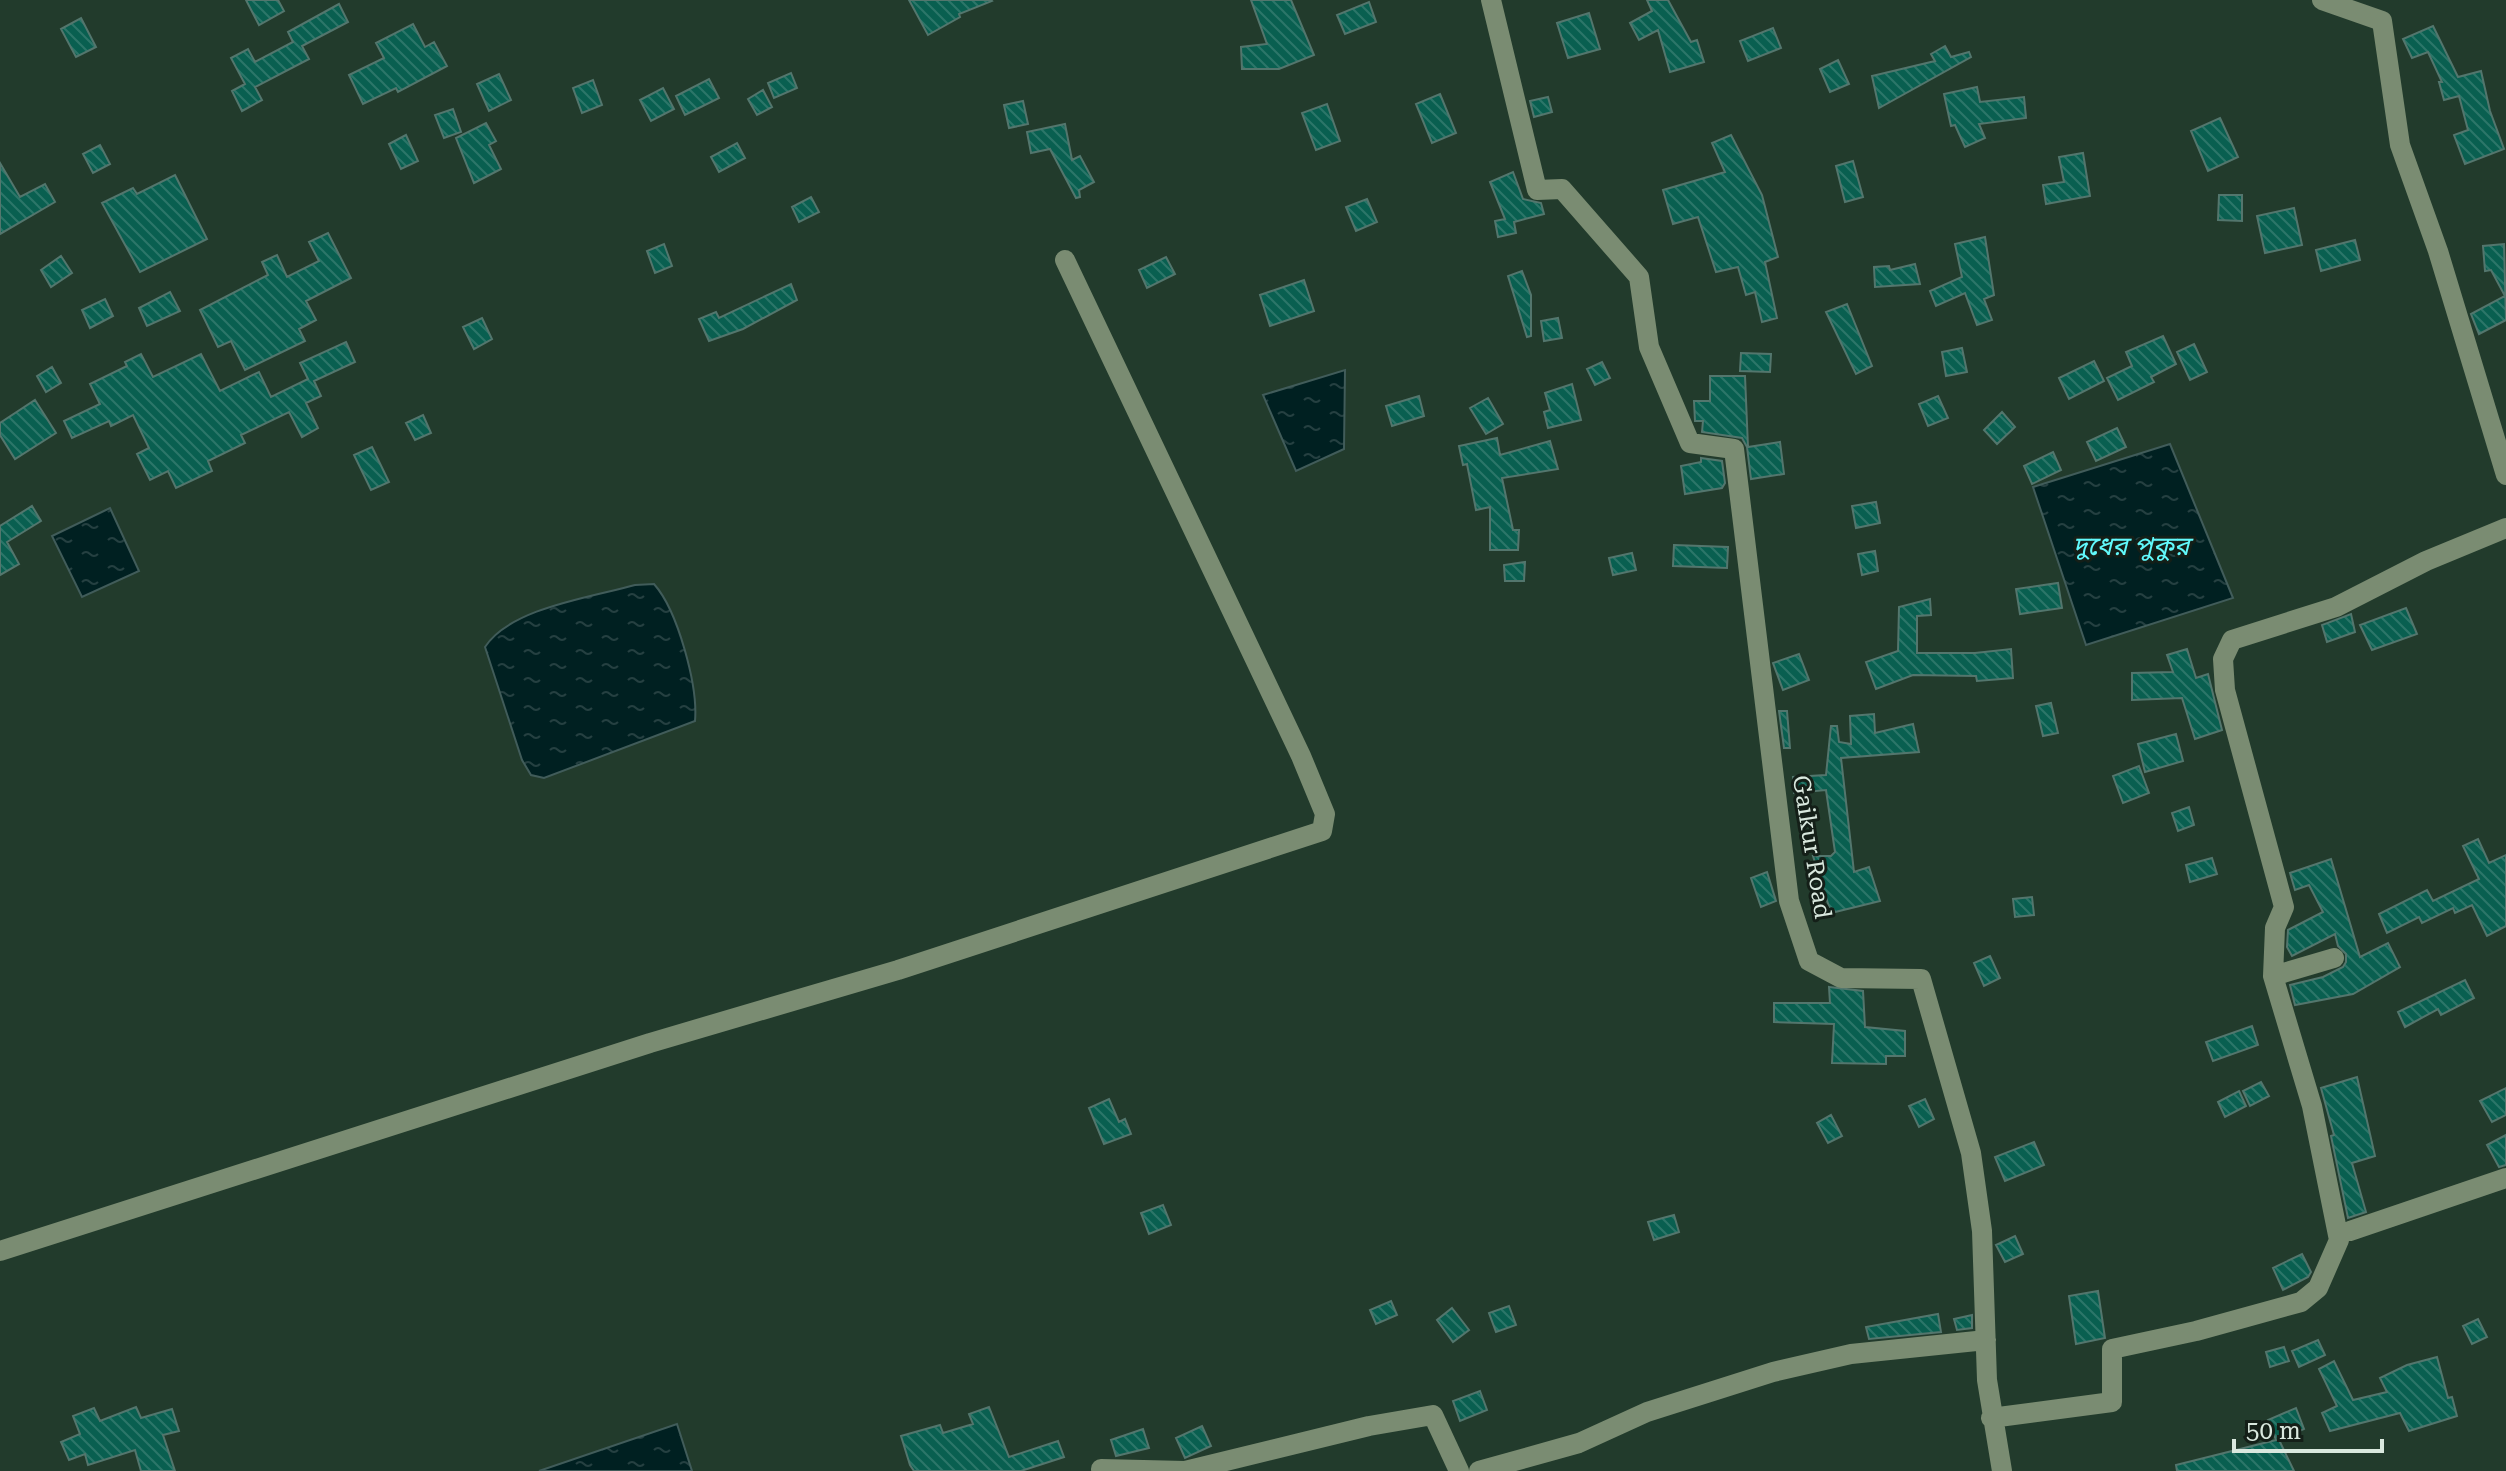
<svg xmlns="http://www.w3.org/2000/svg" width="2506" height="1471" font-family="'Roboto Serif','Noto Sans Bengali',serif">
<defs>
<pattern id="water-ripples" width="26" height="14" patternUnits="userSpaceOnUse" patternTransform="scale(2)"><rect width="26" height="14" fill="#002021"/><path d="M2 4q2-2 4 0t4 0M15 11q2-2 4 0t4 0" fill="none" stroke="#254041"/></pattern>
<pattern id="building-back-hatch" width="6" height="6" patternUnits="userSpaceOnUse" patternTransform="scale(2)"><rect width="6" height="6" fill="#095f50"/><path d="M-1 5l2 2M0 0l6 6M5-1l2 2" fill="none" stroke="#2c7669"/></pattern>
</defs>
<rect width="100%" height="100%" fill="#223b2c"/>
<path fill="url(#water-ripples)" stroke="#415c5a" stroke-width="2" d="M1345,370L1344,449L1296,471L1263,395Z
M2170,444L2233,598L2086,645L2033,487Z
M110,508L139,571L82,597L52,536Z
M654,584C678,611 698,686 695,721L544,778L531,775L522,760L485,647C510,608 592,597 635,585Z
M677,1424L692,1471H539Z"/>
<path fill="url(#building-back-hatch)" stroke="#53766d" stroke-width="2" d="M246,0H278L284,11L259,25Z
M909,0H991L992,1L959,14L960,17L928,35Z
M1251,0H1291L1314,55L1279,69H1242L1241,47L1267,44Z
M1647,0H1668L1691,42L1697,40L1704,62L1670,72L1658,30L1639,40L1630,23L1652,11Z
M1369,2L1376,22L1345,34L1337,15Z
M339,4L348,22L302,46L309,59L255,87L262,100L242,111L232,91L245,84L231,58L248,49L255,62L293,42L288,32Z
M1589,13L1600,49L1568,58L1557,23Z
M81,18L96,47L76,57L61,29Z
M413,24L425,47L434,42L447,66L398,92L396,88L363,104L349,75L384,58L376,43Z
M2433,26L2458,77L2481,71L2490,111L2504,149L2465,164L2454,135L2468,130L2459,96L2444,100L2439,82H2442L2428,52L2412,58L2403,39Z
M1773,28L1781,48L1748,61L1740,41Z
M1945,46L1951,57L1969,52L1971,57L1879,108L1872,76L1935,61L1931,54Z
M1838,60L1849,84L1830,92L1820,69Z
M791,73L797,88L774,98L768,83Z
M499,74L511,100L489,111L477,84Z
M709,79L719,98L685,115L676,96Z
M593,80L602,105L582,113L573,88Z
M1977,87L1980,102L2024,97L2026,118L1979,124L1985,138L1965,147L1955,125L1951,126L1944,94Z
M663,88L674,109L651,121L640,100Z
M763,90L772,107L757,115L748,99Z
M1440,94L1456,133L1432,143L1416,104Z
M1548,97L1552,112L1534,117L1530,101Z
M1023,101L1028,124L1009,128L1004,105Z
M1327,104L1340,141L1316,150L1302,113Z
M453,109L461,132L444,138L435,115Z
M2220,118L2238,157L2208,171L2191,131Z
M486,123L496,141L489,145L501,169L474,183L456,138Z
M1065,124L1072,160L1080,156L1094,182L1079,190L1080,197L1076,198L1050,149L1031,153L1027,132Z
M406,135L418,161L401,169L389,144Z
M1731,135L1762,195L1778,257L1765,262L1777,318L1762,322L1755,292L1746,295L1738,267L1716,272L1698,217L1673,224L1663,190L1725,172L1712,143Z
M737,143L745,158L719,172L711,157Z
M100,145L110,164L93,173L83,154Z
M2083,153L2090,196L2046,204L2043,185L2064,182L2059,157Z
M1853,161L1863,197L1845,202L1836,166Z
M0,163L20,197L45,184L55,202L0,234Z
M1513,172L1523,199L1541,203L1544,214L1514,222L1516,233L1498,237L1495,221L1505,219L1490,182Z
M175,175L207,239L140,272L102,203L133,188L137,194Z
M2219,195H2242V221L2218,220Z
M811,197L819,212L799,222L792,207Z
M1367,199L1377,222L1356,231L1346,207Z
M2294,208L2302,245L2265,253L2257,216Z
M328,233L351,278L306,301L316,320L299,329L305,341L245,370L231,341L218,347L200,310L268,275L262,262L277,255L287,277L319,261L309,242Z
M1985,237L1994,295L1984,299L1992,320L1977,325L1965,293L1936,306L1930,291L1962,277L1955,244Z
M2355,240L2360,260L2321,271L2316,250Z
M664,244L672,266L655,273L647,251Z
M2504,244L2506,320L2479,334L2471,314L2505,296L2491,270L2485,271L2483,246Z
M61,256L72,273L51,287L41,270Z
M1166,257L1175,274L1147,288L1139,270Z
M1915,264L1920,284L1875,287L1874,267L1889,266L1890,270Z
M1522,271L1531,295V336L1527,337L1508,276Z
M1304,280L1314,311L1270,326L1260,295Z
M791,284L797,300L743,329L709,341L699,319L716,312L719,318Z
M170,292L180,311L147,326L139,308Z
M105,299L113,316L90,328L82,310Z
M1847,304L1872,366L1856,374L1826,312Z
M482,318L492,339L474,349L463,327Z
M1558,318L1562,338L1544,341L1541,321Z
M2163,336L2176,364L2151,377L2154,382L2118,400L2107,378L2132,366L2126,352Z
M346,342L355,362L314,381L321,396L306,403L318,428L302,437L289,412L241,435L245,443L208,461L212,471L176,488L168,471L150,480L137,454L149,448L133,415L111,426L109,421L72,438L64,421L100,404L90,384L127,366L125,362L141,354L153,377L201,354L220,391L259,372L271,397L308,379L300,363Z
M2194,344L2207,372L2190,380L2177,352Z
M1962,348L1967,372L1946,376L1942,352Z
M1741,353L1771,354L1770,372L1740,371Z
M2094,361L2104,381L2069,399L2059,378Z
M1602,362L1610,378L1595,385L1587,369Z
M52,367L61,383L46,392L37,376Z
M1710,376H1745L1748,447L1780,442L1784,474L1751,479L1747,447L1742,438L1702,432L1703,421H1695L1694,401H1710Z
M1572,384L1581,420L1548,428L1544,412L1550,410L1545,393Z
M1419,396L1424,416L1392,426L1386,406Z
M1938,396L1948,418L1928,426L1919,404Z
M1488,398L1503,424L1486,434L1470,408Z
M35,400L56,433L15,459L0,435V423Z
M2002,412L2015,427L1997,444L1984,430Z
M423,415L431,433L415,440L406,423Z
M2117,428L2126,447L2096,461L2087,442Z
M1497,438L1500,455L1550,441L1558,469L1502,478L1513,530H1519L1518,550H1490V507L1476,510L1467,464L1463,465L1459,446Z
M372,447L389,482L371,490L354,455Z
M2053,452L2061,470L2032,484L2024,466Z
M1701,458L1722,461L1725,483L1722,488L1685,494L1681,466L1701,462Z
M1876,502L1880,523L1856,528L1852,506Z
M32,506L41,521L7,542L19,564L0,575V526Z
M1674,545L1728,547L1727,568L1673,566Z
M1875,551L1878,571L1862,575L1858,554Z
M1632,553L1636,570L1613,575L1609,558Z
M1525,562L1524,581H1505L1504,565Z
M2058,583L2062,608L2020,614L2016,589Z
M1930,599L1931,615L1917,616V653H1975L2011,649L2013,678L1977,681L1976,676L1913,675L1876,689L1866,662L1898,651L1899,607Z
M2406,608L2417,634L2372,650L2360,625Z
M2351,614L2355,632L2327,642L2322,625Z
M2187,649L2196,678L2208,674L2222,730L2195,739L2182,698L2132,700V673L2173,672L2167,655Z
M1799,654L1809,680L1783,690L1773,663Z
M2051,703L2058,733L2043,736L2036,706Z
M1779,711H1787L1790,748H1784Z
M1874,714L1875,733L1913,724L1919,752L1841,758L1854,872L1869,867L1880,901L1831,913L1813,856H1831L1835,852L1826,790L1794,793L1793,777L1826,775L1831,726H1837L1839,742L1851,744L1850,716Z
M2176,734L2183,761L2145,772L2138,744Z
M2139,766L2149,793L2123,803L2113,776Z
M2189,807L2194,825L2178,831L2172,813Z
M2478,839L2489,863L2506,855V926L2487,936L2472,905L2455,913L2453,908L2422,923L2419,917L2387,933L2379,914L2427,890L2433,901L2479,879L2463,846Z
M2212,858L2217,874L2190,882L2186,865Z
M2331,859L2360,957L2388,943L2400,967L2353,994L2295,1005L2290,985L2323,977L2343,967L2346,962V954L2338,946L2335,934L2292,956L2287,947L2288,930L2323,912L2309,885L2295,890L2290,873Z
M1767,872L1776,901L1761,907L1751,878Z
M2032,897L2034,915L2015,917L2013,899Z
M1990,956L2000,978L1984,986L1974,963Z
M2465,980L2474,998L2441,1015L2438,1009L2405,1027L2398,1012Z
M1829,987L1863,991L1865,1027L1905,1031V1056H1886V1064L1832,1063L1834,1024L1774,1022V1003H1830Z
M2252,1026L2258,1045L2213,1061L2206,1042Z
M2357,1077L2375,1156L2352,1163L2366,1212L2348,1218L2331,1136L2334,1135L2321,1088Z
M2261,1082L2269,1096L2250,1106L2243,1091Z
M2506,1088V1115L2492,1122L2480,1101Z
M2239,1091L2246,1106L2225,1117L2218,1102Z
M1109,1099L1119,1122L1125,1119L1131,1134L1104,1144L1089,1108Z
M1925,1099L1934,1119L1919,1127L1909,1106Z
M1831,1115L1842,1136L1828,1143L1817,1123Z
M2506,1135V1165L2499,1167L2487,1145Z
M2034,1142L2044,1165L2005,1181L1995,1157Z
M1163,1205L1171,1225L1149,1234L1141,1213Z
M1674,1215L1679,1232L1654,1240L1648,1222Z
M2015,1236L2023,1254L2005,1262L1996,1245Z
M2302,1254L2311,1272L2308,1277L2283,1290L2273,1268Z
M2098,1291L2105,1338L2076,1344L2069,1296Z
M1391,1301L1397,1315L1376,1324L1370,1310Z
M1509,1306L1516,1325L1496,1332L1489,1313Z
M1452,1308L1469,1330L1453,1342L1437,1320Z
M1938,1314L1941,1332L1869,1339L1866,1327Z
M1972,1315V1328L1957,1330L1954,1319Z
M2478,1319L2487,1337L2472,1344L2463,1326Z
M2318,1340L2325,1355L2299,1367L2292,1351Z
M2284,1347L2289,1361L2270,1367L2266,1352Z
M2437,1357L2448,1398L2452,1397L2457,1416L2409,1431L2400,1413L2330,1431L2322,1413L2337,1406L2319,1369L2334,1361L2353,1400L2387,1392L2380,1378L2407,1365Z
M1480,1391L1487,1410L1460,1421L1453,1401Z
M136,1407L141,1418L172,1409L179,1431L163,1435L175,1471H141L135,1450L88,1465L85,1454L69,1460L61,1442L80,1434L73,1416L94,1408L100,1421Z
M989,1407L1009,1457L1058,1441L1064,1457L1021,1471H914L910,1465L901,1436L940,1425L943,1433L973,1424L969,1414Z
M2296,1408L2304,1429L2279,1440L2294,1471H2177L2176,1465L2276,1440L2268,1420Z
M1202,1426L1211,1446L1185,1458L1176,1438Z
M1143,1429L1149,1448L1116,1456L1111,1440Z"/>
<g fill="none" stroke-linecap="round" stroke-linejoin="round">
<path stroke="#7a8c72" stroke-width="20" d="M1491,0L1537,190L1562,189L1639,277L1649,347L1690,443L1734,449L1789,901L1809,961L1841,978L1921,979L1971,1153L1982,1231L1987,1380L2002,1471
M2322,0L2382,21L2400,145L2438,251L2506,475
M2273,976L2334,958
M2350,1231L2506,1178
M0,1251L650,1043L898,970L1322,831L1325,814L1301,756L1065,260
M1991,1418L2112,1402V1349L2196,1331L2301,1302L2318,1288L2339,1240L2312,1106L2273,976L2275,928L2284,907L2225,690L2223,659L2232,640L2336,607L2426,561L2506,528
M1101,1469L1185,1471L1369,1426L1433,1415L1459,1471
M1479,1471L1579,1443L1647,1412L1773,1372L1851,1354L1986,1340"/>
</g>
<g text-anchor="middle" stroke-width="6" stroke-linejoin="round" paint-order="stroke">
<g font-size="24" fill="#d9e8de" stroke="#141f18">
<text transform="translate(1812 847) rotate(81)" y="8">Gaikur Road</text>
</g>
<g font-size="26" font-style="italic" fill="#61f9fb" stroke="#141f18">
<text x="2131" y="555">দুধের পুকুর</text>
</g>
</g>
<path d="M2234 1439v12h148v-12" fill="none" stroke="#d9e8de" stroke-width="4"/>
<text x="2246" y="1439" font-size="24" fill="#d9e8de" stroke="#141f18" stroke-width="6" paint-order="stroke">50 m</text>
</svg>
